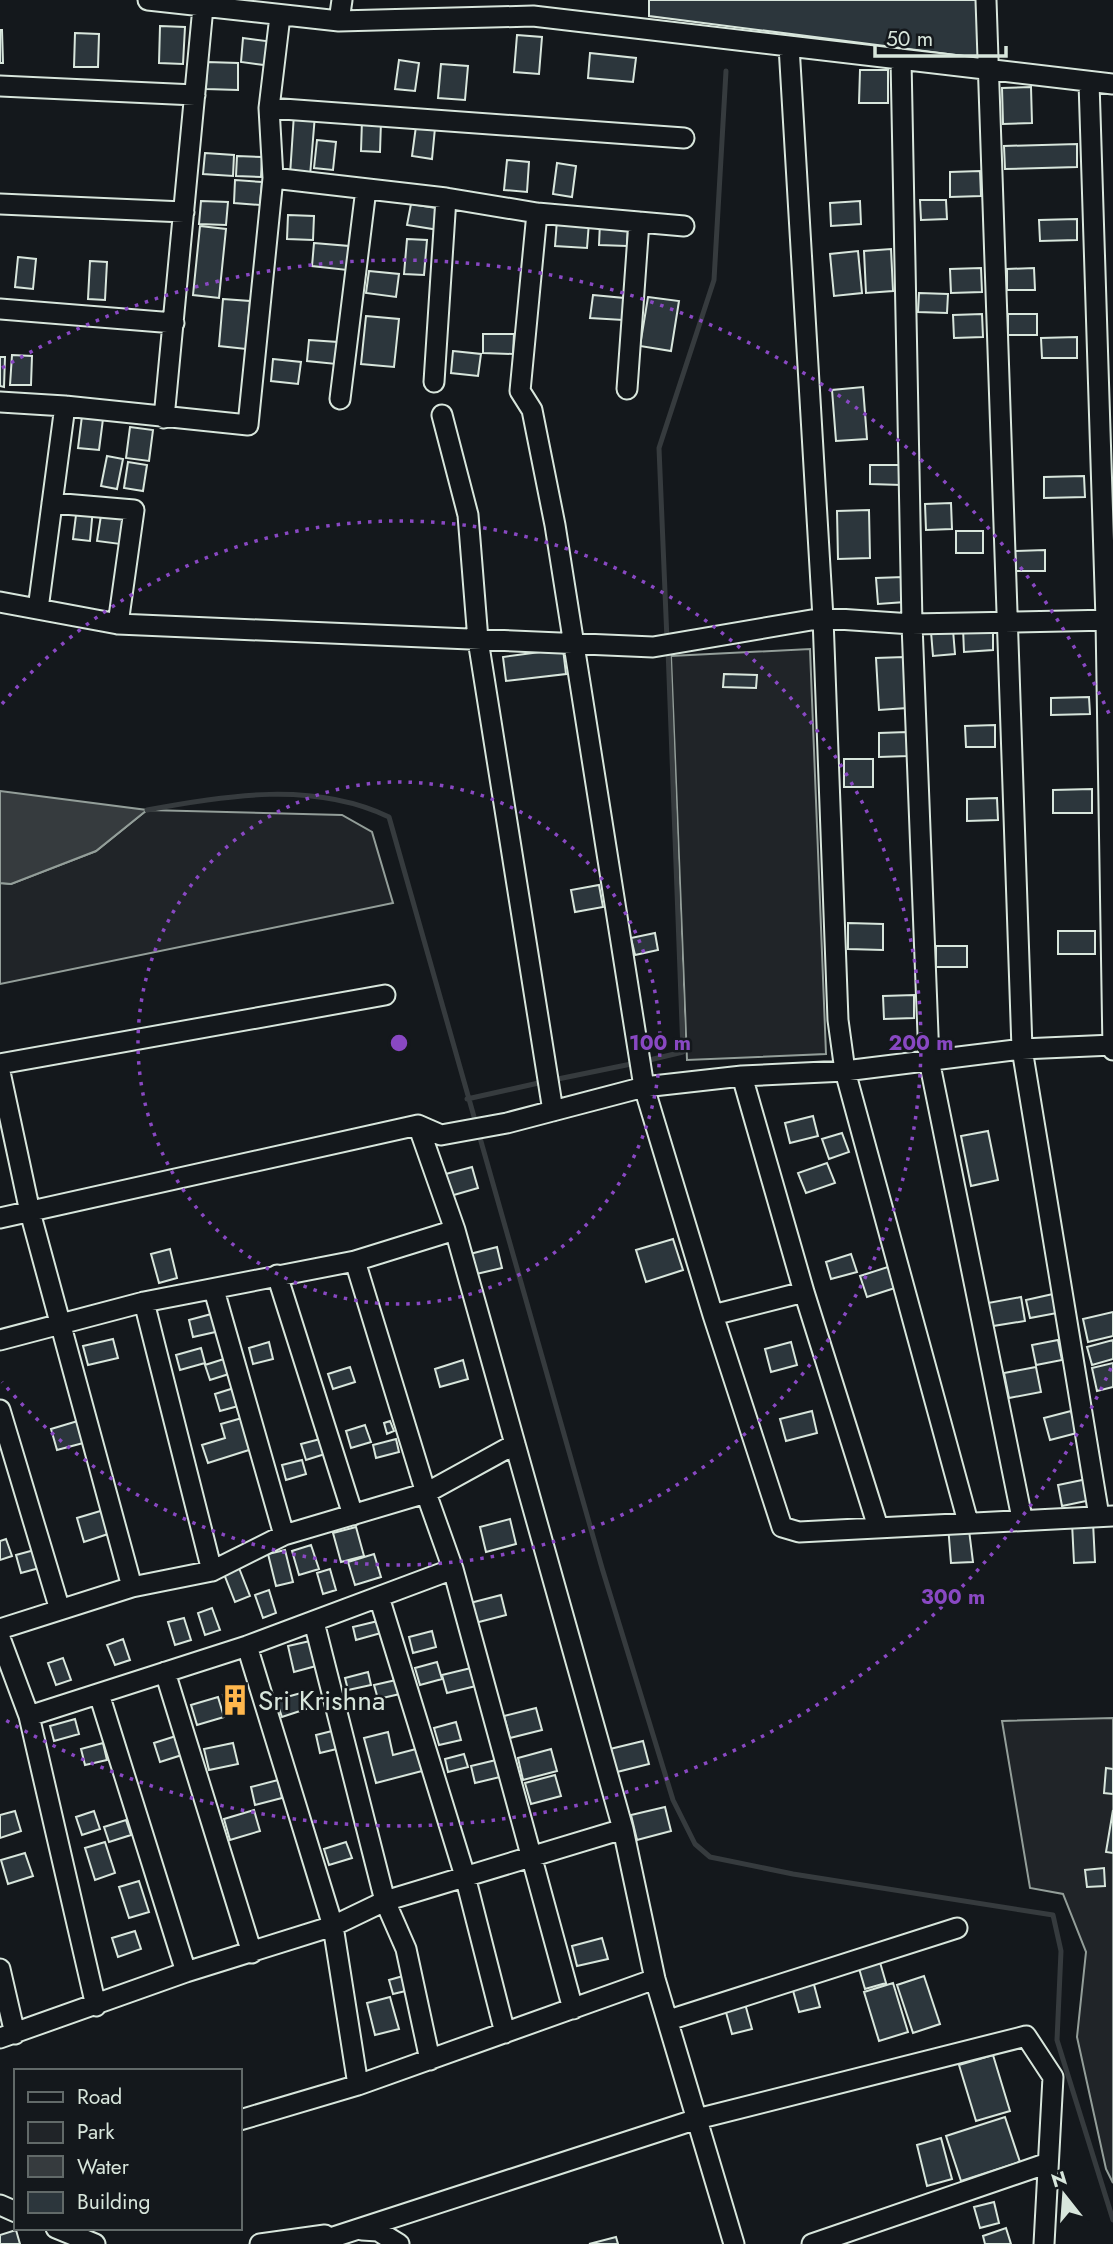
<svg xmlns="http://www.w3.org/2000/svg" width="1113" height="2244" font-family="Jost,sans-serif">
<rect width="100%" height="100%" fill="#14181c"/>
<path fill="#202428" stroke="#939e99" stroke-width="2" d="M810,649L826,1054L687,1060L671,656Z
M147,810L342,815L372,832L393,903L0,984V883L11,884L96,851Z
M1113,1718V2183L1106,2169L1077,2037L1086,1952L1063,1894L1030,1888L1002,1721Z"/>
<path fill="#363b3e" stroke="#939e99" stroke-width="2" d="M0,791L147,810L96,851L11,884L0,883Z"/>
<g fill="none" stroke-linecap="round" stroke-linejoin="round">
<path stroke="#363b3e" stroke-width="5" d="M667,640L659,448L714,280L726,71
M147,810C226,795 314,781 389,817L602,1568L673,1800L695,1844L710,1857L793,1874L1053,1915L1061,1951L1057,2040L1113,2220
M645,1061L683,1052L668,649
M553,1080L636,1063
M467,1099L543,1082"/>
</g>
<path fill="#2c363c" stroke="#d8e6dc" stroke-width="2" d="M649,0H977L979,58L649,16Z
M160,26L185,27L183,64L159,63Z
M0,30H2L3,63H0Z
M75,33L99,34L98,67H74Z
M517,35L542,37L539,74L514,72Z
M243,38L274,42L272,66L241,62Z
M590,53L636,58L633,82L588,78Z
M399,60L419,63L415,91L395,89Z
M207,62L238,63V90L206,89Z
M441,64L468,66L465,100L438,98Z
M860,70H888V103H859Z
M1031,87L1032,123L1003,124L1002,88Z
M294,114L315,115L310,176L290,175Z
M362,120L381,121L380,152L361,151Z
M416,126L435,128L432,159L412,156Z
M317,140L336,142L333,170L314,168Z
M1077,144V167L1005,169L1004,146Z
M205,153L234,155L233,176L203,174Z
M237,156L262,157L261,177L236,176Z
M507,160L529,162L527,192L504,190Z
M557,163L576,166L572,197L553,194Z
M980,171L981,196L950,197V172Z
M235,180L262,182L260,205L234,203Z
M920,200H946L947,219L921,220Z
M201,201L228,202L226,225L199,224Z
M860,201L861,224L831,226L830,203Z
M411,204L442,209L439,230L407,225Z
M288,215L314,216L313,240L287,239Z
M1077,219V240L1040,241L1039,220Z
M557,220L589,222L587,248L555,246Z
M600,222L628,223L627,246L599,245Z
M200,226L226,229L219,298L193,295Z
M407,239L427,240L424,275L404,274Z
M314,243L349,246L347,270L312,266Z
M891,249L893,291L866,293L864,251Z
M858,251L862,293L834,296L830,254Z
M18,257L36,259L33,289L15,287Z
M90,261L107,262L105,300L88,299Z
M981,268L982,292L951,293L950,269Z
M1034,268L1035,290H1007V269Z
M369,271L399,274L396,297L366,293Z
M919,293L948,294L947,313L918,312Z
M593,295L624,298L623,320L590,318Z
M648,297L679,301L671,351L640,346Z
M223,299L250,301L246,349L219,346Z
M982,314L983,337L954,338L953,315Z
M1008,314H1037V335H1008Z
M366,316L399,319L394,367L361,364Z
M483,334H514L513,354L483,353Z
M1077,337V358H1042L1041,338Z
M309,340L338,342L336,364L307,361Z
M453,351L481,354L478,376L451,373Z
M12,355L32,356L31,385H10Z
M0,357H5L4,387L0,386Z
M273,359L301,362L298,384L271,381Z
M863,387L867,439L836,441L832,390Z
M82,416L103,419L99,450L78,448Z
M130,427L153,430L149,461L126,458Z
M107,456L123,459L117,489L101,486Z
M128,462L147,465L143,491L124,488Z
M870,465H901V485L870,484Z
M1084,476L1085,497L1044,498V477Z
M951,503L952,529L926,530L925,504Z
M77,507L93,508L90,541L73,539Z
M102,509L124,512L120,544L97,541Z
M869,510L870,558L838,559L837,511Z
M956,531H983V553H956Z
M1045,550V571H1016L1015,551Z
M903,577L905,602L878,604L876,578Z
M993,627V650L964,652L963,628Z
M953,630L955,654L933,656L931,632Z
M563,649L566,674L506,681L503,657Z
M904,657L907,708L879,710L876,658Z
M724,674L757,675L756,688L723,687Z
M1089,697L1090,714L1051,715V698Z
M995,725V747H966L965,726Z
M907,732L908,756L879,757V733Z
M844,759H873V787H844Z
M1092,789V813H1053V790Z
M997,798L998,820L967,821V799Z
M599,885L603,907L575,912L571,890Z
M848,923L883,924V950L848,949Z
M1058,931H1095V954H1058Z
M655,933L658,950L635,955L631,938Z
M936,946H967V967H936Z
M914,995V1018L884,1019L883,996Z
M813,1116L818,1136L790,1143L785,1123Z
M988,1131L998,1180L971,1186L961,1136Z
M842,1133L849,1152L829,1159L822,1139Z
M827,1163L835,1183L806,1193L798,1173Z
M472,1167L478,1188L447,1197L442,1175Z
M673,1239L683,1270L646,1282L636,1250Z
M497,1247L502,1268L472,1275L466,1255Z
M170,1249L177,1278L159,1283L151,1254Z
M851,1254L857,1272L831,1279L826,1262Z
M894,1265L901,1286L867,1297L860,1276Z
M1053,1294L1057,1313L1030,1318L1026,1300Z
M1021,1297L1025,1321L993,1326L988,1303Z
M1113,1312V1336L1088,1342L1083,1319Z
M215,1313L220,1331L193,1337L189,1320Z
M113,1339L118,1358L88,1365L83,1346Z
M1058,1340L1062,1360L1036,1365L1032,1345Z
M1113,1340V1359L1092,1365L1087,1347Z
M269,1342L273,1359L253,1364L249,1348Z
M791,1342L797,1365L771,1372L765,1349Z
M201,1348L205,1363L180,1370L176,1355Z
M227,1358L232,1373L210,1380L205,1365Z
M463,1360L468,1379L440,1387L435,1369Z
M1113,1363V1387L1097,1391L1092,1368Z
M350,1367L355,1382L333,1389L328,1374Z
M1036,1367L1041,1392L1009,1398L1004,1373Z
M237,1387L242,1405L220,1411L215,1394Z
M812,1411L817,1433L786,1441L780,1419Z
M1071,1411L1077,1433L1050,1440L1044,1418Z
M242,1418L252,1449L208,1463L202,1445L225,1438L221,1424Z
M81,1420L87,1442L57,1450L51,1429Z
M390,1421L394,1431L387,1434L384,1423Z
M365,1425L371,1442L351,1448L346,1431Z
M324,1438L328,1453L306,1460L301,1444Z
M396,1439L399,1452L376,1458L373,1445Z
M302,1460L306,1474L286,1480L282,1465Z
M1087,1479L1091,1500L1062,1506L1058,1485Z
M107,1509L114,1532L84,1542L77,1518Z
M510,1519L516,1544L486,1552L480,1527Z
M968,1522L973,1562L951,1563L948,1525Z
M1093,1522L1095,1562L1074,1563L1072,1523Z
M356,1527L364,1556L341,1562L333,1533Z
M6,1539L12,1556L0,1560V1541Z
M311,1545L319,1569L299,1575L292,1551Z
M38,1549L43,1567L21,1573L16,1555Z
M285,1550L293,1582L276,1586L268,1554Z
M374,1554L381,1577L355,1585L348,1562Z
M239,1568L250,1596L235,1602L224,1574Z
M330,1569L336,1590L323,1594L317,1573Z
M269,1590L276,1613L263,1618L255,1595Z
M501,1595L506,1615L475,1623L470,1603Z
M212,1608L220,1630L205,1635L198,1613Z
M184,1618L191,1640L175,1645L168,1622Z
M378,1621L381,1633L356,1640L353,1627Z
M432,1631L436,1647L413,1653L409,1637Z
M123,1639L130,1660L115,1665L107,1645Z
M310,1641L316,1666L294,1672L288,1646Z
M63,1658L71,1680L56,1685L48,1663Z
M437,1662L442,1679L420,1685L415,1668Z
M471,1668L476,1686L447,1693L442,1675Z
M368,1672L371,1685L348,1690L345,1678Z
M396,1680L400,1694L378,1699L374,1685Z
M242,1690L246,1706L228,1711L223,1695Z
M301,1693L306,1709L282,1717L276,1700Z
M218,1697L224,1717L197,1725L191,1705Z
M536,1708L542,1730L510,1738L504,1716Z
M75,1719L79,1734L54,1741L50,1726Z
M456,1722L461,1740L439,1745L434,1728Z
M340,1729L345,1747L320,1753L316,1735Z
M388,1732L393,1755L416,1749L422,1771L376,1783L364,1738Z
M179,1735L185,1754L160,1762L154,1743Z
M643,1741L649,1764L617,1772L610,1749Z
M103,1743L107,1760L85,1765L81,1749Z
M233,1743L238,1764L209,1770L204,1749Z
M551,1749L557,1771L523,1780L518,1758Z
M464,1754L468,1767L448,1772L445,1759Z
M496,1760L500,1777L475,1783L471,1766Z
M1106,1768L1113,1769V1794L1104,1793Z
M555,1775L561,1796L531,1804L525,1783Z
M278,1780L282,1798L255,1805L251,1787Z
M665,1807L671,1831L637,1840L631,1815Z
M254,1810L260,1831L230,1840L224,1819Z
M1113,1810V1853L1106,1852Z
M15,1811L21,1831L0,1838V1815Z
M94,1811L100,1829L82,1835L76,1817Z
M126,1820L131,1835L109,1842L104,1827Z
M105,1842L115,1873L95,1880L85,1848Z
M346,1842L352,1858L329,1865L324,1849Z
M25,1853L33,1876L8,1884L1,1860Z
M1104,1868L1105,1886L1087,1887L1085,1870Z
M139,1881L149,1912L129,1918L119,1887Z
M135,1931L141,1949L118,1957L112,1938Z
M602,1938L608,1959L577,1966L572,1946Z
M879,1959L886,1983L865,1989L858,1965Z
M410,1974L414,1989L393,1994L389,1980Z
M924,1976L940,2024L913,2033L897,1985Z
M813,1981L820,2007L799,2012L792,1987Z
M893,1983L908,2032L879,2041L864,1992Z
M390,1997L399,2029L375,2035L367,2003Z
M744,2000L752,2029L732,2034L724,2005Z
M993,2055L1010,2111L976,2121L959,2065Z
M1005,2117L1020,2162L961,2181L946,2136Z
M941,2138L952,2179L927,2186L917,2145Z
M994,2202L999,2223L980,2228L974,2207Z
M1006,2228L1011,2244H985L983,2236Z
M16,2230L20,2244H0V2235Z
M616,2237L618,2244H589Z"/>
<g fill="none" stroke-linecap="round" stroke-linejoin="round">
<defs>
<path id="minor" d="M148,0L339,21L533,16L1113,84
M986,0L1022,1049L1099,1516
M339,21L342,0
M789,46L823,618L838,1020L845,1071L968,1522
M901,59L912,624L929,1060L1022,1518
M1089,82L1106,620L1113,1050
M0,86L195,95
M269,108L684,138
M273,178L446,198L537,213L684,226
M0,204L184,212
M537,213L520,391L532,410L555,525L644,1087L713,1315L782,1527L799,1532L1113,1516
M0,309L174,323
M434,382L446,198
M627,389L639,222
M340,399L366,189
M0,402L65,406L248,425L273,178L269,108L280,16
M442,415L468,515L478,640L553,1111
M164,418L203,7
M52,503L134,510L118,624
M0,602L118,624L653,647L823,618L912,624L1113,620
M38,609L65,406
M0,1064L385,995
M0,1072L30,1212L132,1587
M742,1076L804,1292L878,1527
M418,1125L455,1230L623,1829L655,1979L734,2244
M0,1218L418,1125L441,1135L507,1123L644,1087L742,1076L845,1071L1022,1049L1113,1045
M355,1261L426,1493L453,1569L573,2009
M277,1275L353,1515
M214,1290L284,1535
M144,1302L212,1571
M713,1315L804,1292
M0,1340L144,1302L355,1261L455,1230
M0,1410L60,1610
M379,1597L465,1876L505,2033
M314,1622L385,1901L406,1949L430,2060
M0,1629L132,1587L212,1571L284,1535L426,1493L515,1444
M0,1638L29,1716L96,2006
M165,1672L252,1953
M99,1694L186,1972
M29,1716L247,1646L453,1569
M0,1969L15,2034
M669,2020L957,1928
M0,2038L186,1972L333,1926L247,1646
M358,2085L333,1926L385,1901L623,1829
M240,2120L358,2085L655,1979
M0,2205L16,2212
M56,2228L95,2244
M362,2230L378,2231L399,2244
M260,2244L325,2235
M312,2244L697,2119L1026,2036L1053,2077L1044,2244
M812,2244L1048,2163"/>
</defs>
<use href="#minor" stroke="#d8e6dc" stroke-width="23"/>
<use href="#minor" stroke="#14181c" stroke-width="19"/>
</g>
<g fill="none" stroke="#8948c3" stroke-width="3.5" stroke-dasharray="3.5 7">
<circle cx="399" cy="1043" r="261"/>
<path d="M2 704A522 522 0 1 1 2 1382"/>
<path d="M1111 1368A783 783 0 0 1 2 1718M2 368A783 783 0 0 1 1111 718"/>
</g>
<defs>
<symbol id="building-bare" viewBox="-9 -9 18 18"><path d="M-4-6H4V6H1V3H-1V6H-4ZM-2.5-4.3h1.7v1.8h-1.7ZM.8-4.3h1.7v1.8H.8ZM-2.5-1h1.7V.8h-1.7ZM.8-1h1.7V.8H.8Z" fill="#ffb74d" stroke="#14181c" stroke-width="2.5" paint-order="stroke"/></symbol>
</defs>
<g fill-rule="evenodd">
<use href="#building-bare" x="213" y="1678" width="44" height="44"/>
</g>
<g text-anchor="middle" stroke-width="5" stroke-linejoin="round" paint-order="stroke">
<g font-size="28" fill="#d8e6dc" stroke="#14181c" text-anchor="start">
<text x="258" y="1710">Sri Krishna</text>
</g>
</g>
<circle cx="399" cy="1043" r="10" fill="#8948c3" stroke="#14181c" stroke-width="3.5"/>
<g font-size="21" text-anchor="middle" font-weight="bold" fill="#8948c3" stroke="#14181c" stroke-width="5" stroke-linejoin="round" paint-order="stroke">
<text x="660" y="1050">100 m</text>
<text x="921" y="1050">200 m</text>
<text x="953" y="1604">300 m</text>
</g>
<rect x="14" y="2069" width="228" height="161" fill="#14181c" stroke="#626a69" stroke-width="2"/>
<rect x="28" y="2092" width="35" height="10" fill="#14181c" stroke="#626a69" stroke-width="2"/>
<text x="77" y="2104" font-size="21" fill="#d8e6dc">Road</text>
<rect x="28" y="2122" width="35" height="21" fill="#202428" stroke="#626a69" stroke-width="2"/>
<text x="77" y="2139" font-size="21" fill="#d8e6dc">Park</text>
<rect x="28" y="2156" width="35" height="21" fill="#363b3e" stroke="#626a69" stroke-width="2"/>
<text x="77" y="2174" font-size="21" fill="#d8e6dc">Water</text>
<rect x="28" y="2192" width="35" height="21" fill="#2c363c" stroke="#626a69" stroke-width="2"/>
<text x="77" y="2209" font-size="21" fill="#d8e6dc">Building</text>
<g transform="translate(1064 2195) rotate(343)" stroke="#14181c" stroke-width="5" paint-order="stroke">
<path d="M0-5L12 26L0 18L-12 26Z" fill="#d8e6dc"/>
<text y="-10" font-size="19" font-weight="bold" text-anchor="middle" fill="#d8e6dc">N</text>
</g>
<path d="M875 46v10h131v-10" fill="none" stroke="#d8e6dc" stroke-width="3.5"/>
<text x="886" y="46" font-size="21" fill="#d8e6dc" stroke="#14181c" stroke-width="5" paint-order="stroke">50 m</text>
</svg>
